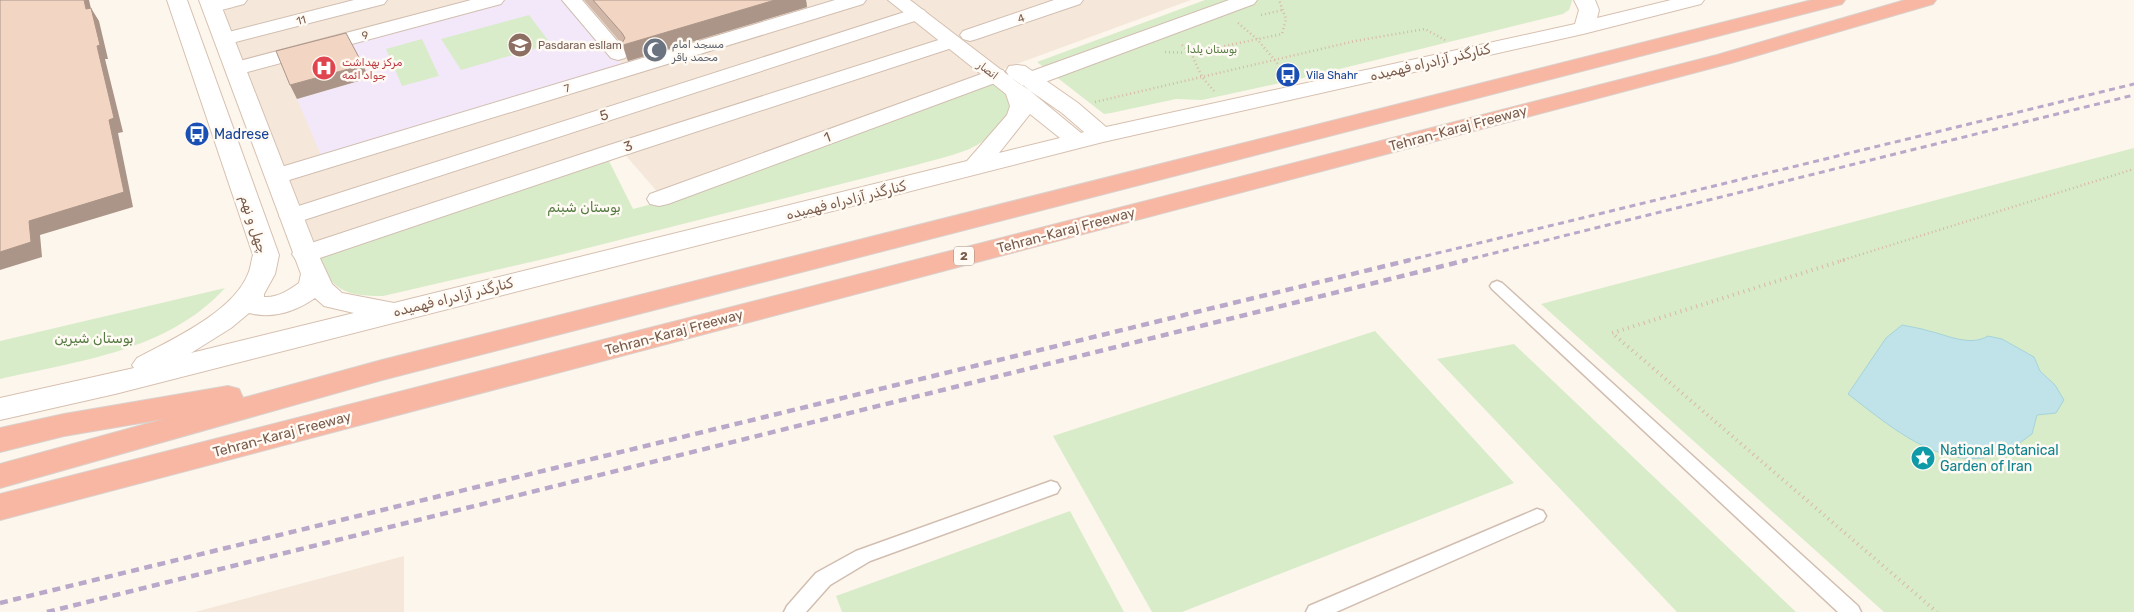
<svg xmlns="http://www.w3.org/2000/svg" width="2134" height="612" font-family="Rubik,'Noto Sans Arabic',sans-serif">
<rect width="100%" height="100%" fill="#fdf6ec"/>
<path fill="#f5e8da" d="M214,0H1191L660,195L621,150L313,249Z
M404,556V612H195Z"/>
<path fill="#f3e8fa" d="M494,0H568L627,70L324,162L297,99L369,78L349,39Z"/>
<path fill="#d8ecc9" d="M1205,0H1572V1L1569,10L1563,14L1299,79L1202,100L1176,99L1111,113L1104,114L1037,62Z
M529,15L551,44L461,70L441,39Z
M422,39L439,76L402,86L386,49Z
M993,79C998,84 1005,90 1008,96C1017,118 985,143 967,150C951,156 933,160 916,165L548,258L383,296C345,296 333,291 316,257L607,157L633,209L671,199Z
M2134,148V612H1884L1541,304Z
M225,288C168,351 78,361 0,379V341Z
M1375,331L1514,483L1182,612H1152L1053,436Z
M1514,344L1796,612H1677L1437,359Z
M1070,511L1124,612H842L836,596Z"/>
<path fill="#bfe3e8" stroke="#a5d3da" d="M1902,325C1911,327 1920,328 1929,331C1947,335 1970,347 1988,336L2002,339L2034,357L2040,371L2055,385L2064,400L2056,413L2037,415L2032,434C2023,440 2013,449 2003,453C1945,475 1891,427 1848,394L1886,338Z"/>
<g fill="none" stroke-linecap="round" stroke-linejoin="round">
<defs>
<path id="lane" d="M1497,281L1502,283L1858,606L1861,612H1838L1492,289L1490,286L1492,283Z
M1051,481L1057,483L1060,488L1057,493L870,561L830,585L806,612H784L787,606L816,573L856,551Z
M1537,509L1543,511L1546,516L1543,521L1336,612H1306L1309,606Z"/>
<path id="street" d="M212,0H247L244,4C232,7 217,13 205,10L202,6L205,2Z
M354,0H387L384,4L224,45L217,43L214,39L217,35Z
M471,0H504L501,4L236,75L228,74L225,69L228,64Z
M562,0H582L625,50L628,54L625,58L618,60L611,58Z
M835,0H866L863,4L286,181L277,183L268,181L265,176L268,171Z
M1054,0H1083L1080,4L977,39L970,41L963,39L960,35L963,31Z
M1229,0H1257L1254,4L1037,85L1029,86L1021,85L1018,80L1021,75Z
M917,8L924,10L927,14L924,18L301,221L292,224L283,221L279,216L283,211Z
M951,36L958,38L961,42L958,46L619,157L314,260L305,262L296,260L292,254L296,248L603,147Z
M995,69L1003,70L1006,75L1003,80L668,204L659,206L650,204L647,199L650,194Z"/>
<path id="secondary" d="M167,0H187L279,255L275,274L264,294V297C278,298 289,290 299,283L301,274L199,0H219L318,254L332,284L342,293L394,303L967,161L1007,115L1010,106L1006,94L888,0H910L1021,85H1023L1081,133L1084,132L1062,113L1009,76L1006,71L1009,66L1017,65L1025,66L1078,103L1106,127L1575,24L1579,10L1574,0H1595L1599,10L1597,18L1671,0H1704L1701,4L1583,34L1103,142L115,394L0,420V398L134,368L132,365L137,358C171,340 233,312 248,274C251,268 251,261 253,255ZM1030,114L1060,138L999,153ZM315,298L324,306L354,313L191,353L231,328L249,313C272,319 295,312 315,298Z"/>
<path id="highway" d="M1812,0H1845L1842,4L382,380L0,488V464L164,419L64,436L0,452V428L64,414L228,386L239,389L243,398L382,360Z
M1905,0H1936L1933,4L1731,63L0,520V494L1717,55Z"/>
</defs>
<use href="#lane" stroke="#d1beb0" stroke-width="3"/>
<use href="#street" stroke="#d1beb0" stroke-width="2"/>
<use href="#secondary" stroke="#d6c0b0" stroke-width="2"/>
<use href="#highway" stroke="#dad1cd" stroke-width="2"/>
<path stroke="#d9b8a5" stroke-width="2.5" stroke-dasharray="1 3" stroke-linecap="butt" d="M1261,15L1283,10
M1238,23L1257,39L1287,75
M1182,45L1191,53L1202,77L1214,91
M1165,52L1191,53L1282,34L1286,19L1279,0
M1095,102L1355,41L1425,29L1445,40
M1840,261L2134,169"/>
<path stroke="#d9b8a5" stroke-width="4" stroke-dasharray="1 4.5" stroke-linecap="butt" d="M1844,260L1612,333L1937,612"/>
<use href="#lane" fill="#fff" fill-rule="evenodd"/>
<use href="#street" fill="#fff" fill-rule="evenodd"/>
<use href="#secondary" fill="#fff" fill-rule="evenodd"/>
<use href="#highway" fill="#f7b7a3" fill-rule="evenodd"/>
<path stroke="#b9a8c9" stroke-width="3" stroke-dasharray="6 4.5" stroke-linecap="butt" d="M1405,261L2134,84
M1462,261L2134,95"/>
<path stroke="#b9a8c9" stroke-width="4.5" stroke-dasharray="8 5.5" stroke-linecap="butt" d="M0,603L1410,260
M47,612L1467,260"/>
</g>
<path fill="#d1b7a8" d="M584,0H806L807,7L628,61L627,59L622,44Z"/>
<path fill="#aa9588" d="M84,0H89L94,22L86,9Z
M775,0H806L807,7L628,61L623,45Z
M91,8L99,21L108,59H105L123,132L118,133L133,207L40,235L42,257L0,270V252L29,221L109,120Z
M363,65L369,78L297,99L290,85Z"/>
<path fill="#f3d5c3" stroke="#aa9588" d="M0,0H84L86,9L91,8L100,45L97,46L114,118L109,120L124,192L29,221L31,242L0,252Z
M593,0H775L623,45L622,43L625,38L622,33Z
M346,33L363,65L290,85L276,51Z"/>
<defs>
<symbol id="school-disc" viewBox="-11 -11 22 22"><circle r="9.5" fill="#8d6e63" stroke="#fffaf3"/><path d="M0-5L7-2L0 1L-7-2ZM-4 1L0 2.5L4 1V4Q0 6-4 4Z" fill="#fff"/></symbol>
<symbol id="mosque-disc" viewBox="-11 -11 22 22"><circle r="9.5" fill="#6b7280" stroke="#fffaf3"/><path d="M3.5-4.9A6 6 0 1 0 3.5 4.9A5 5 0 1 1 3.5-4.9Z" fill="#fff"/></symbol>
<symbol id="hospital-disc" viewBox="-11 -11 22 22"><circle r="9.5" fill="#e0444e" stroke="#fffaf3"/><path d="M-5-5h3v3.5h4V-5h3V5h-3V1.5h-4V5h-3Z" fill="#fff"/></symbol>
<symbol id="bus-disc" viewBox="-11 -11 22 22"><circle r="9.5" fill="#1a4fb4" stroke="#fffaf3"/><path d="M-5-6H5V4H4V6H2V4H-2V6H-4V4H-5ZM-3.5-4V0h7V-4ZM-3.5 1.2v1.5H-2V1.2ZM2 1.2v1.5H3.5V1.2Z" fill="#fff"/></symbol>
<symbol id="sight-disc" viewBox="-11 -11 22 22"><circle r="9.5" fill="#0f9aa8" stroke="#fffaf3"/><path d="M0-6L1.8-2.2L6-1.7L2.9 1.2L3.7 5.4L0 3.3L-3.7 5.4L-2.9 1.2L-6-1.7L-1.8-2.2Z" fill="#fff"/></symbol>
</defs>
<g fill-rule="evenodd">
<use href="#school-disc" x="506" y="31" width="28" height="28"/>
<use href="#mosque-disc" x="641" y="36" width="28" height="28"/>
<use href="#hospital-disc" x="310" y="54" width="28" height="28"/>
<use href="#bus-disc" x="1274" y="61" width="28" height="28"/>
<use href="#bus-disc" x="183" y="120" width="28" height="28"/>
<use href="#sight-disc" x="1909" y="444" width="28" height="28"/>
</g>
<g text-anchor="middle" stroke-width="5" stroke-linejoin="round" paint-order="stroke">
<g font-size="11" fill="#7a5c4d" stroke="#fffaf3">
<text transform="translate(1021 18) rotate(-19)" y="4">4</text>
<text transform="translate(301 20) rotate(-14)" y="4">11</text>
<text transform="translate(365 35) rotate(-15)" y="4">9</text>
<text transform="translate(988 70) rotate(37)" y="4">انصار</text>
<text transform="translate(567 88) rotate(-17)" y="4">7</text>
</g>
<g font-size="11" fill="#5b616d" stroke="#fffaf3" text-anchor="start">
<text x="672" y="48">مسجد امام<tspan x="672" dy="13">محمد باقر</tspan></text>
</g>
<g font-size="11" fill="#785e54" stroke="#fffaf3" text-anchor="start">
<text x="538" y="49">Pasdaran esllam</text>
</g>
<g font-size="11" fill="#537a41" stroke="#fffaf3">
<text x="1212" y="53">بوستان یلدا</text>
</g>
<g font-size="11" fill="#be3a42" stroke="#fffaf3" text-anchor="start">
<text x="342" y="66">مرکز بهداشت<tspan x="342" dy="13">جواد ائمه</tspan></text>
</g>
<g font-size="11" fill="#164399" stroke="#fffaf3" text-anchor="start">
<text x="1306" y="79">Vila Shahr</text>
</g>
<rect fill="#fffaf3" stroke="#a28b7f" stroke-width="1" x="954" y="246.5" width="20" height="19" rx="4"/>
<g font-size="12" font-weight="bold" fill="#7a5c4d">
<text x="964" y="260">2</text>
</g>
<g font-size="14" fill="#7a5c4d" stroke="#fffaf3">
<text transform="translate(1430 62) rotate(-13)" y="5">کنارگذر آزادراه فهمیده</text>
<text transform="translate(604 115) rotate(-18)" y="5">5</text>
<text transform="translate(1458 128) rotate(-15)" y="5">Tehran-Karaj Freeway</text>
<text transform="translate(827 137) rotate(-20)" y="5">1</text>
<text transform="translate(628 146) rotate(-18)" y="5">3</text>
<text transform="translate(846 200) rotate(-14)" y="5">کنارگذر آزادراه فهمیده</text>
<text transform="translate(254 224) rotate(72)" y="5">چهل و نهم</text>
<text transform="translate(1066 230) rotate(-15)" y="5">Tehran-Karaj Freeway</text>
<text transform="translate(453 297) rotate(-14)" y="5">کنارگذر آزادراه فهمیده</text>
<text transform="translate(674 332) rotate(-15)" y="5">Tehran-Karaj Freeway</text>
<text transform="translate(282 434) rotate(-15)" y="5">Tehran-Karaj Freeway</text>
</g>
<g font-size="14" fill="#164399" stroke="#fffaf3" text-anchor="start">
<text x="214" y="139">Madrese</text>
</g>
<g font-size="14" fill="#537a41" stroke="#fffaf3">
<text x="584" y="212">بوستان شبنم</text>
<text x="94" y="343">بوستان شیرین</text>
</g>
<g font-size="14" fill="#0d838f" stroke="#fffaf3" text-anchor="start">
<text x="1940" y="455">National Botanical<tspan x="1940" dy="16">Garden of Iran</tspan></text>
</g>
</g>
</svg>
